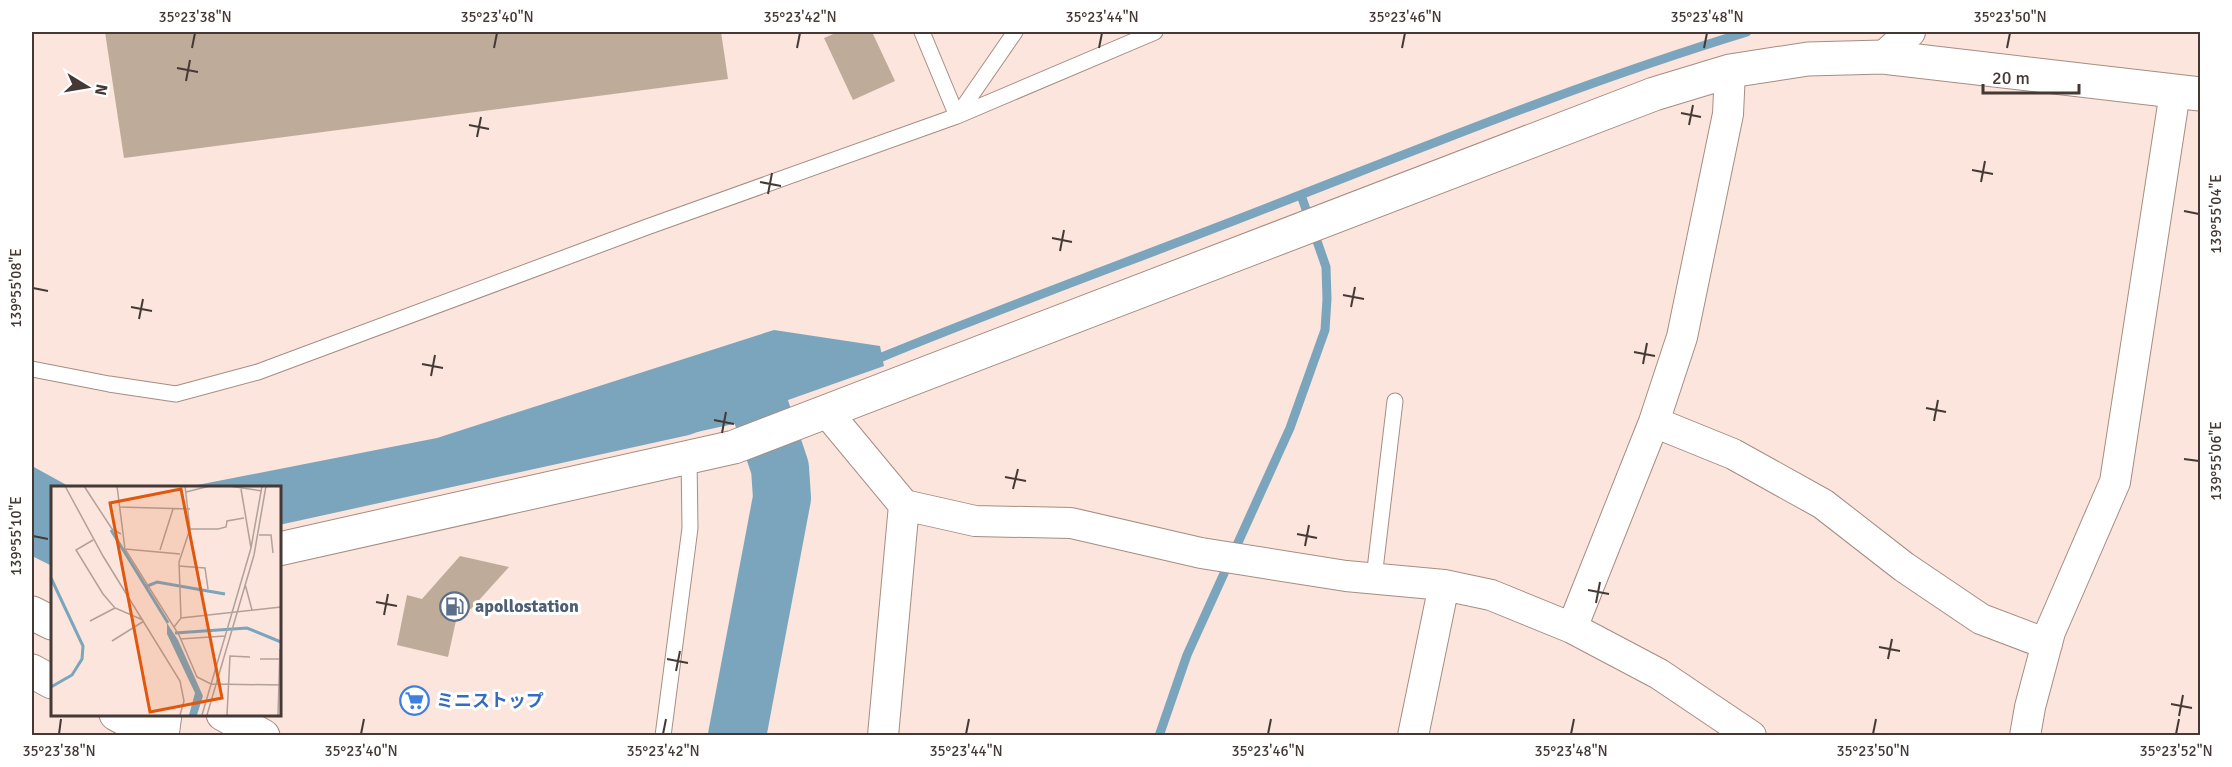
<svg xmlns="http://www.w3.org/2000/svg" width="2232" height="767" font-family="Signika,'Noto Sans JP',sans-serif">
<rect width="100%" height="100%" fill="#fbe5dc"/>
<path fill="#7aa5bd" d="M774,330L880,346L884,366L689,435L279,525V488H182L437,438Z
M32,466L72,488H52V566L32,556Z"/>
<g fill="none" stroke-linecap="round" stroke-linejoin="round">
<path stroke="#7aa5bd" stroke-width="9" d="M882,357C1011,304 1142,257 1272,206C1429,145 1586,81 1747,32
M1159,736L1187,655L1290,428L1325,330L1327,299L1326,267L1301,195"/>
<path stroke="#7aa5bd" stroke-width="58" d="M694,403L754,390L780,468L782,498L737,736"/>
</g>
<path fill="#bfab99" d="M105,32H721L728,79L124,158Z
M838,32H872L895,81L853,100L824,38Z
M460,556L509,567L471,609L459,607L448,657L397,645L407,595L422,599Z"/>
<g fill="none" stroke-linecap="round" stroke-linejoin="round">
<defs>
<path id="service" d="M922,32L957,116
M957,116L1015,32
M32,369L109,384L176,394L258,372L647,227L957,116L1155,32
M1374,578L1395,401
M663,736L690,528L689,457"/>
<path id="minor" d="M1883,57L1910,32
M826,411L904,505L975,521L1071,523L1201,553L1346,576L1444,585L1491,595L1572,628L1659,674L1751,736
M1654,422L1733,454L1823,504L1904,567L1981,619L2047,644
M1572,628L1654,422L1682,337L1728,114L1730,71
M883,736L904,505
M1413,736L1444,585
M2025,736L2030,707L2050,632L2115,482L2175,92"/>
<path id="tertiary" d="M279,549L734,447L1654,94L1730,71L1808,59L1883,57L2200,94
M162,736L165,714"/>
<path id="primary" d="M32,613L52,623
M32,671L52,682
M116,714L157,736
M223,714L263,736"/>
</defs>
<use href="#service" stroke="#a68d83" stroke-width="17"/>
<use href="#minor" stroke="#a68d83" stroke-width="32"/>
<use href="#tertiary" stroke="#a68d83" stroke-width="35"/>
<use href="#primary" stroke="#a68d83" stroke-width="35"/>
<use href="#service" stroke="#fff" stroke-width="15"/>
<use href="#minor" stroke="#fff" stroke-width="30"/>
<use href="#tertiary" stroke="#fff" stroke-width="33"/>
<use href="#primary" stroke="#fff" stroke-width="33"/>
</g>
<path fill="none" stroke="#443935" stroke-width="2" d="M192,48L195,33M494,48L497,33M797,48L800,33M1099,48L1102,33M1402,48L1405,33M1704,48L1707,33M2007,48L2010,33M177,68L198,72M186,81L190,60M1681,113L1701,117M469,125L489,129M1689,125L1693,105M477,137L481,117M1972,170L1993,174M760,182L781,186M1981,182L1985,161M768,194L772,173M2184,211L2199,214M1052,238L1072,242M1060,251L1064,230M33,288L48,291M1343,295L1364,299M131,307L152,311M1351,307L1355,287M139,319L143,299M1634,352L1655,356M422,364L443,368M1643,364L1647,343M431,376L435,355M1926,408L1946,412M714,420L734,424M1934,421L1938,400M722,433L726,412M2184,459L2199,461M1005,477L1026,481M1013,489L1018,469M1297,534L1317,538M33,536L48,539M1305,546L1309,525M1588,590L1609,594M376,602L397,606M1596,603L1600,582M384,615L388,594M1879,647L1900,651M667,659L688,663M1888,659L1892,639M676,671L680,651M2171,704L2192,708M2179,716L2183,695M59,734L61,719M361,734L364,719M663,734L666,719M966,734L969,719M1268,734L1271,719M1571,734L1574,719M1873,734L1876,719M2176,734L2179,719"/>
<defs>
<symbol id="fuel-ring" viewBox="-11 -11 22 22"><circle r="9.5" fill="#fff" stroke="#5c6f8a" stroke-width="1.5"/><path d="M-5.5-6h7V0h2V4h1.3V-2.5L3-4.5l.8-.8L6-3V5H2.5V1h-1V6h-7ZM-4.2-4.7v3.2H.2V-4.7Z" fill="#5c6f8a"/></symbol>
<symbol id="supermarket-ring" viewBox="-11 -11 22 22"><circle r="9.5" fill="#fff" stroke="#3f7fe0" stroke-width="1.5"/><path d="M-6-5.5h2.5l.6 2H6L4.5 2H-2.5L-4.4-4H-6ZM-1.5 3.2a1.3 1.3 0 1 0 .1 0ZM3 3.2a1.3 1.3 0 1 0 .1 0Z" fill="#3f7fe0"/></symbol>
</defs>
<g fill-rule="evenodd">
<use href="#fuel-ring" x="438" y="590" width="33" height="33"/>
<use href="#supermarket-ring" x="398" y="684" width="33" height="33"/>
</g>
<g text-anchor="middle" stroke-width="6" stroke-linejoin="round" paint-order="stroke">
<g font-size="18" font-weight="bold" fill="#4e5e75" stroke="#fff" text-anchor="start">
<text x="475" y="612">apollostation</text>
</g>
<g font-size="18" font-weight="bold" fill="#366cbe" stroke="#fff" text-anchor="start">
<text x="436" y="707">ミニストップ</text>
</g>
</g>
<g transform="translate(51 486)">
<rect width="230" height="230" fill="#fbe5dc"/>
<path d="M116,137L127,154L152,210L146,229H138L144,207L116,148Z" fill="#7aa5bd"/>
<path fill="none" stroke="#7aa5bd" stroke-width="3" d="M60,44L117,137M0,92L32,160L31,173L21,189L0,201M94,101L106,96L174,108M124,147L196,142L230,156"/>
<path fill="none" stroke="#b2a099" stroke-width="1.5" d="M14,0L52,70L129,195L133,215L129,229M33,0L61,43L70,48M66,0L74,63L128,149L146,191L160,198L230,199M178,0L211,5M190,3L200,62M135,6L159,0M68,21L139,23M139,43H167L175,41L176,35L193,32M208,49H220L222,67M42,54L25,64L52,108L64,122L92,134M74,63L129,68M109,64L122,23M128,80L154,82L157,103M194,98L201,124M130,132L230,121M39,135L64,122M123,141L130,132L128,76L139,43L134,0M129,153L174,150M61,155L93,135M209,173H229M151,229L200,62L211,0M156,229L203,69L215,0M176,229L179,170L199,171M227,229L229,163"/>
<path fill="#e0570e" fill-opacity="0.15" stroke="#e0570e" stroke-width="3" d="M130,3L171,212L99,226L59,17Z"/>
<rect width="230" height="230" fill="none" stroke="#443935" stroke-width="3"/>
</g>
<rect width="2232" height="767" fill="none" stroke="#ffffff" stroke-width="66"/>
<g transform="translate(87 87) rotate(101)" stroke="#ffffff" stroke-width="4.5" paint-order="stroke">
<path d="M0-4.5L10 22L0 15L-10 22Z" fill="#443935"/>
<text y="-9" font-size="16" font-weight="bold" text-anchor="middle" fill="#443935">N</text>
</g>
<path d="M1983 84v9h96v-9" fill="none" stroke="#443935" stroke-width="3"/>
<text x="1992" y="84" font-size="18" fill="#443935" stroke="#ffffff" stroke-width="4.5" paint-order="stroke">20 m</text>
<rect x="33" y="33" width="2166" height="701" fill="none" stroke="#443935" stroke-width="2"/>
<g font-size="15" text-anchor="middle" fill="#443935">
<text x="195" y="22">35°23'38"N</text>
<text x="497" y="22">35°23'40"N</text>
<text x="800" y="22">35°23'42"N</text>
<text x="1102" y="22">35°23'44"N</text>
<text x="1405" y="22">35°23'46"N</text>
<text x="1707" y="22">35°23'48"N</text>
<text x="2010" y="22">35°23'50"N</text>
<text transform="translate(2216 214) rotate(-90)" y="5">139°55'04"E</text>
<text transform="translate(16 288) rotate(-90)" y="5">139°55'08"E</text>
<text transform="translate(2216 461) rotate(-90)" y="5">139°55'06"E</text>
<text transform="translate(16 536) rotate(-90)" y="5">139°55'10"E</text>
<text x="59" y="756">35°23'38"N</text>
<text x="361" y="756">35°23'40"N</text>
<text x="663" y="756">35°23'42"N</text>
<text x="966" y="756">35°23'44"N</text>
<text x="1268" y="756">35°23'46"N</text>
<text x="1571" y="756">35°23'48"N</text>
<text x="1873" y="756">35°23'50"N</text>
<text x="2176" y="756">35°23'52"N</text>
</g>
</svg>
